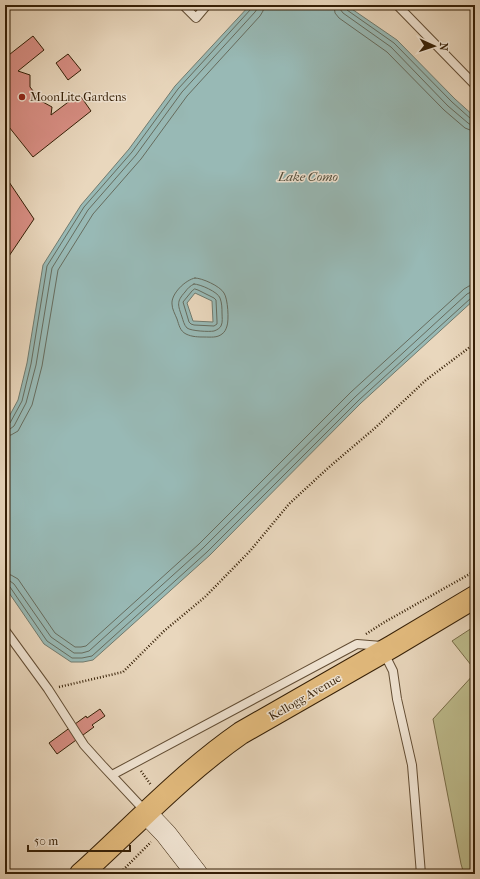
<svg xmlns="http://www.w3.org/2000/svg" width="480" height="879" font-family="'IM FELL French Canon',serif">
<rect width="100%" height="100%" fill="#e9d7bd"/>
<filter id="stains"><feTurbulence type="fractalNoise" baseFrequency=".005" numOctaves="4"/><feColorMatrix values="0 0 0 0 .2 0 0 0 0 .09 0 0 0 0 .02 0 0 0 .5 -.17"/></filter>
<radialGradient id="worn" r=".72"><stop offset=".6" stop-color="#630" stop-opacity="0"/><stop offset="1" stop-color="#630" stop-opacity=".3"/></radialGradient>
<path fill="#bdbc8d" stroke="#796e4a" d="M475,626V670L452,641Z
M475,673V874H464L461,864L433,719Z"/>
<path fill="#98b9b5" stroke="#707b6f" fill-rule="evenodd" d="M250,5H346L397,40L455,99L475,117V299L361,403L210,555L93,660L83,662H71L44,644L5,587V424L18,400L27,363L43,265L81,205L129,149L175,86ZM195,293L212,301L213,322L193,321L187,303Z"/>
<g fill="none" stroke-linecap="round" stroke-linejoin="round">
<path stroke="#666c5e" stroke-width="1" d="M334,5L335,13L339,18L387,52L444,110L465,128L470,130L475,131
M340,5V9L343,13L391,47L448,106L468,123L471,125H475
M345,5V8L347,10L394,43L452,102L471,119L475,120
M195,278C202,278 220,286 224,293C228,299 229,320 227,326C226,329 225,332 222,334C217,338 211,337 204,337C199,337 192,337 186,334C180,331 179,325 177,319C175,314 172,309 172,304C171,294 185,280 195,278Z
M194,284C200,284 218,292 220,298C222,303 222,309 222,313C222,317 223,322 221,326C220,328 217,330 214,331C209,332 191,331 187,328C184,325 183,320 182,317C178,305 176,302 185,292C188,288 190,286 194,284Z
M195,289L198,290L214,298L216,300L217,321V324L214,326L194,325L191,324L189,322L183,302L192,291Z
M5,425H8L10,423L22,401L31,364L47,266L84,207L132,152L178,89L251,9L253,5
M5,430L10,429L14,426L26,403L36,365L52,268L88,210L136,155L182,92L255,12L257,9L258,5
M5,436L11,435L18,431L32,405L42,366L58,270L93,214L141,159L187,96L260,16L263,11L264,5
M5,574L11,575L18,579L55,633L75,647H81L86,646L199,544L351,392L464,289L469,286L475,285
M5,580L10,581L14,584L51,637L74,653H82L89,651L203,548L355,397L467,294L471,292L475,291
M5,586H8L10,587L47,641L72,658H82L92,656L207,552L359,400L471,298L475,296"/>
</g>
<path fill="#d98f85" stroke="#351f06" d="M33,36L44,50L18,71L30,75V87L41,101L52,107L51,115L79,94L91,111L33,157L5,122V58Z
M68,54L81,70L68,80L56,63Z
M5,176L34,219L5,262Z
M100,709L105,716L92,725L94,727L57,754L49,743L86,716L87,718Z"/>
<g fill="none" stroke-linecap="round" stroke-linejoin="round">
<defs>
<path id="lane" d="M183,5L196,18L207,5
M397,5L475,85
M5,630L48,689L84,745L102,765L146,812
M383,651L393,671L397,699L412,765L421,874
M112,775L357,644L382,646"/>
<path id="secondary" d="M146,813L166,834L197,874"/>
<path id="primary" d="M81,874C134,826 182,774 241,733L393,646L475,597"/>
</defs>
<use href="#lane" stroke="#624d34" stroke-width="10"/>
<use href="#secondary" stroke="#351f06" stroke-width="22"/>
<use href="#primary" stroke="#351f06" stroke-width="24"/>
<path stroke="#351f06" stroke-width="2.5" stroke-dasharray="1 2" stroke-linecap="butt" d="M366,634L383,623L475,571
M59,687L123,672L164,631L205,597L250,551L289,504L328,468L375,428L426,380L470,347L475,345
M141,771L151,785
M119,874L151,842"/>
<use href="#lane" stroke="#f1e5d4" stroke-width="8"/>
<use href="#secondary" stroke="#f1e5d4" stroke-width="21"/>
<use href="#primary" stroke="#e4bc7e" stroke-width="22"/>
</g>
<circle fill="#8f2418" stroke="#f1e5d4" stroke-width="1.5" cx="22" cy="97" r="4"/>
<g text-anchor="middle" stroke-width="3" stroke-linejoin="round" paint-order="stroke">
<g font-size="12" fill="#351f06" stroke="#f1e5d4" text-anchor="start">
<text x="30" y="101">MoonLite Gardens</text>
</g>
<g font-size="12" fill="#351f06" stroke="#f1e5d4">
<text transform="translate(305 697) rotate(-30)" y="4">Kellogg Avenue</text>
</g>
<g font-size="13" font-style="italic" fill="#534d3b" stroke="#f1e5d4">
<text x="308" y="181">Lake Como</text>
</g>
</g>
<rect width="480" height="879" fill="none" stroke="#e9d7bd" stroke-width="20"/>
<rect x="6" y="6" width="468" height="867" fill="none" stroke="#351f06" stroke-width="2"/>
<rect x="10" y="10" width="460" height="859" fill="none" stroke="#351f06"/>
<g transform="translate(434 46) rotate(93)" stroke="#f1e5d4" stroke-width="3" paint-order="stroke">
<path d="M0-3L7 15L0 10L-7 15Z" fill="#351f06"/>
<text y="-6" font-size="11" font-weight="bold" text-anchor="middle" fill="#351f06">N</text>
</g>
<path d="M28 845v6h102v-6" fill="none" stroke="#351f06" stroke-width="2"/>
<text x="34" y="845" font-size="12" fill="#351f06" stroke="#f1e5d4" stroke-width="3" paint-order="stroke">50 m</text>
<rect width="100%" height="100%" filter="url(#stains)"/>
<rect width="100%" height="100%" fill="url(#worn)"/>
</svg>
